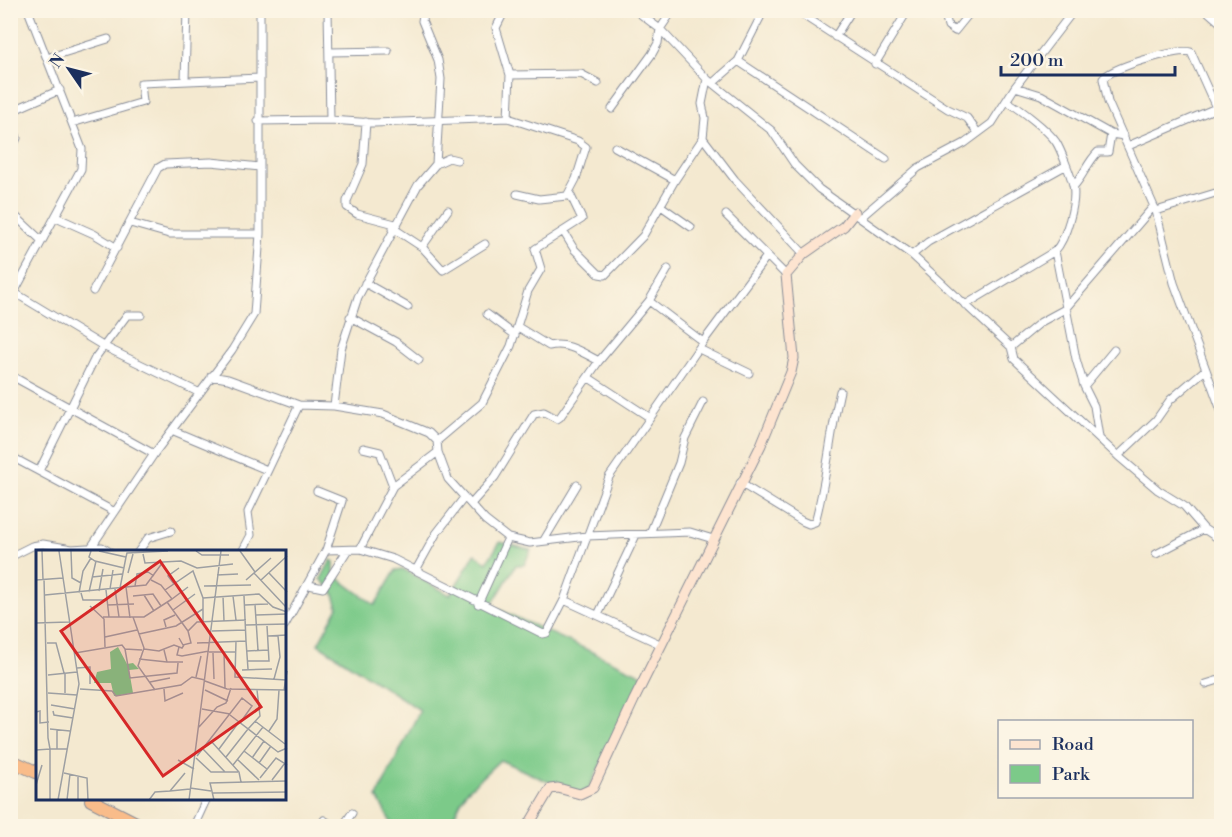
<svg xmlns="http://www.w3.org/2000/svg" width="1232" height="837" font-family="'Libre Bodoni',serif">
<rect width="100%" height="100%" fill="#fcf5e5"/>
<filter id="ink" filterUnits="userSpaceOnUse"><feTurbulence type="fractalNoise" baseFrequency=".0167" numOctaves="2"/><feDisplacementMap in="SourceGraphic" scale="12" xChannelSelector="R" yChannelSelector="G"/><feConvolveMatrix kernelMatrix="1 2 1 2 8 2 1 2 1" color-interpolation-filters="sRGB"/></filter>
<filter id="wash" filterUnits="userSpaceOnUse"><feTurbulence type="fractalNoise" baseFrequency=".008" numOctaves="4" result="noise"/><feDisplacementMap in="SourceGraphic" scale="24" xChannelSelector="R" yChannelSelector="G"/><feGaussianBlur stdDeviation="1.35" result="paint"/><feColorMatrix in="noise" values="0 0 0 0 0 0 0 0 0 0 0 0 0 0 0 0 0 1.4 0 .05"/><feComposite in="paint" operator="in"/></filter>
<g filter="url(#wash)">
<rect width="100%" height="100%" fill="#f4e9d0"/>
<path fill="#7cca89" stroke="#4c7c74" stroke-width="1.5" d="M500,542L531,550L524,565H516L491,606L645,676L584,798L500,760L465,793L449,826H393L377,797L420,710L318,644L338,607L333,592L321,579L331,560L334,562V575L375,605L396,570L403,569L450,595L475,554L487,562Z"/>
</g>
<g filter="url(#ink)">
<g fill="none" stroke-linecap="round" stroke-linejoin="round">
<defs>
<path id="street" d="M121,10H164
M328,10L330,120
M635,10L660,29L707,79L772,131L795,165L819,189L912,255L1011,347L1014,359L1118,456L1158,490L1184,506L1204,529L1222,541
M795,10L948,109L967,118L978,133
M944,10L948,26L955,31L972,10
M1206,10L1222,24
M835,37L852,10
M330,52L388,51
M47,58L108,39
M738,61L886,159
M875,64L908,10
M510,75L581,74L598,83
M185,80L187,10
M714,82L738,61L764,10
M1015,87L1041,95L1111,134L1124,136
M612,109L652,54L658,43L660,29L673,10
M10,117L14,110L60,90
M10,118L17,138L10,151
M508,118L578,141L586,147L576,179L567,196L539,199L517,194
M258,121L330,120L374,123L508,118L510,75L496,28L505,10
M1222,121L1191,52C1177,48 1109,68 1103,79L1108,102L1156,211L1174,283L1222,413
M366,122L363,164L347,201V207L357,214L395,224
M72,123L143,102L141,83L260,78V10
M703,138L735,180L804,254
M1128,146L1216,108
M615,147L675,180
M436,164L449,158L457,160
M1074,186C1084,175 1087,163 1098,152H1108L1111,134
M661,206L691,227
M10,211L42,241
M1156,211L1222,191
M726,215L786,275
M56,217L94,234L117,248
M860,218L918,168L965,143L992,123L1015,87L1074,10
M130,223L169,234H260
M393,228L422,247L443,270L485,244
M563,231L574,249L599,274L605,275L643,236L675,180L703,138L705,118L702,104L707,79
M422,247L448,210
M1055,251L1076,359L1084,386L1094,406L1099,437
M912,255L928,242L1065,166
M365,283L408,307
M93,291L158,168L165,164L211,162L260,167
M15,293L103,346L200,393
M10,300L81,169L82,149L28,10
M965,305L1055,251C1066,239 1077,202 1073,185C1071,176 1061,150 1056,142C1048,130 1018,107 1006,101
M487,314L515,335
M350,317L396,342L419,360
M518,327L549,346C568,342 581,352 599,361L649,301L668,269
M703,342L767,256
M1011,347L1041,322L1065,309L1153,207
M699,349L749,373
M10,375L154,454
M211,376L228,379L299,405L334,406L383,414L429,433L437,441L438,452L448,479L485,520L508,538L530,543L587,536L690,532L713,539
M589,378L649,417
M1085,385L1114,350
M334,406L341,349L358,297L418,185L436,164L441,79L438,60L422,21L424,10
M174,431L267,470
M437,441L482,403L511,346L528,291L541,269L535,249L582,219L570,194
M363,448L380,452L393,486
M10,456L115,512
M1118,456L1156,420L1170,400L1205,370
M39,471L95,358L127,315H141
M740,483L802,521L809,524L815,522C827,479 830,435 840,391
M317,491L342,501L326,550
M471,504L495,477L534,414L544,412L557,419L560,417L599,361
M650,533L679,463L685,438L703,402
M544,540L577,485
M92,546L154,454L232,350L254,314L260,234V78
M360,549L393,486L438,452
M138,552L148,538L171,531
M242,552L251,535L248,512L299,405
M1156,554L1204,529
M10,557L32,546L43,544L72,549L102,547L110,552
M416,570L436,534L463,499
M309,585L323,588L347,551
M564,600L662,645
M478,604L508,538
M598,615L636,535
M285,625L326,550L360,549L393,559L543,634L547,633L564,600L609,477L703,342L649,301
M1206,684L1222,679
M10,779L18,763
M194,826L206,800
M320,826L324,820L334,826
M343,826L352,813"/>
<path id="secondary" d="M528,826L550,789L558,788L580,794L593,788L634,700L761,445L791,372L794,358L786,275L804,254L844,226L855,212"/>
<path id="highway" d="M10,760L38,773
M91,800L142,826"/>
</defs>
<use href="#street" stroke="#888c97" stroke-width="9"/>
<use href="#secondary" stroke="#888c97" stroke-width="11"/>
<use href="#highway" stroke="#888c97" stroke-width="14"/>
<use href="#street" stroke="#fff" stroke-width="7"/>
<use href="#secondary" stroke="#fde4d0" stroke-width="9"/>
<use href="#highway" stroke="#f9bc8a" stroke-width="12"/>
</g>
</g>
<g transform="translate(36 550)">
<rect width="250" height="250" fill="#f4e9d0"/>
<path d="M82,97L91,114L97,113L103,119L93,120L97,143L78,146L75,133H58L61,122L75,119L74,102Z" fill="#7cca89"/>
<path fill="none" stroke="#9d9fa2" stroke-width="1.5" d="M6,1L7,30M35,1L36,28L45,33M55,1L53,7L59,11L88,18M63,1L90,7L91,3L132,1M160,1L166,5H193M204,1L219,22M107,4L109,13L145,11L161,18L197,14M92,23L97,4M218,23L250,57M233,23L251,42M181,25L202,24M56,27L86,24M8,29L12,188L14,199H31M0,30L27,28M115,30L125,35L136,49L152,37M210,30L235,8M225,30L251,6M138,34L132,26L143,18M99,36L101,24L112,22L118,26M168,36L215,35M90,37L94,68M84,38L90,7M74,39L77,20M79,39L83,67M70,40L73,67M129,40L157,21L167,48V71M63,41L67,19M53,42L60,11M43,43L47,21L55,8M45,43L47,50H71M9,45L110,35L127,12M108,45L118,61M97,46L117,44L125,56M187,46L188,71M197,46L200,70M208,46L210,91M167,48L223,44L237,57L251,62M131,52L152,81L161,72L210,70M71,55L98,54M209,55L232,54M219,55L222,100M54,56L68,69L69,97M137,60L159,44M220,65L251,64M67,67H108L136,49M97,67L108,98L102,116L119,140M0,73L33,72M210,75L251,74M130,77L128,70L139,65M176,81L210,80M103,84L140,76L167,59M232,86L251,85M69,87L101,80M143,88L147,95L155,93L152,81M200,91L199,127L250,130M11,93H20L28,123M161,93L210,91L212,119M143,97L141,105L146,106L173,101M89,99L94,128L141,123L142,113M108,99L123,101L138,95L146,98L148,95M128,100L131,112H147M211,101L232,100M173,102H200M188,102L189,138M39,103L86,95L89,99L106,100M177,103L178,129M103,109L131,112M212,111H233L231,76M41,118L54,117V134M206,120L236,119M12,125L41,122M160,127L165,106M238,129L244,107L242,86M169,131L191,139L251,140M114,132L134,128M44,139L76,141L80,146L145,135L156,127L169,130M128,139L129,151L147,143M169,140L192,151M248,140L251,121M12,143L41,145M29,143V124M15,155L39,159M166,159L194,164M17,161L18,165L37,168M0,162L4,161V173L13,172M194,165L242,202L251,198M219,171L249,194M163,177L181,157L190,153L195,138M14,179L34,181M212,179L224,166L221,140M21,180V199M233,181L241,169L243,140M175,191L203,222L205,232M167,199L189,222M183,199L203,172M0,200L14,199V250M208,201L231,219M161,206L206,148L216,156L204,173M190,207L212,179M160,208L175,222H202M216,208L228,191M201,209L223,230M142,210L158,219M223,213L235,196M197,215L227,177M28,223L51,228L52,250M224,228L240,208L251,215M236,230L249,213M0,235L6,215M154,238L175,241M134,241L154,239M177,243L251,242M22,250L43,134L23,1M31,250L34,224M42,250V226M113,250L119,242L134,241L149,223M153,250L185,1M178,250L174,233L251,231"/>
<path fill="#d62828" fill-opacity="0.15" stroke="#d62828" stroke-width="3" d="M124,11L225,157L127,226L25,81Z"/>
<rect width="250" height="250" fill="none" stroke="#1b2f5e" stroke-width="3"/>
</g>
<rect width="1232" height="837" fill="none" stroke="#fcf5e5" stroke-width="36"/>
<rect x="998" y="720" width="195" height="78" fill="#fcf5e5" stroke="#a2a6af" stroke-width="1.5"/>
<rect x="1010" y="740" width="30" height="9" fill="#fde4d0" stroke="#a2a6af" stroke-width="1.5"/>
<text x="1052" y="750" font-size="18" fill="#1b2f5e">Road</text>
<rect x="1010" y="765" width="30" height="18" fill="#7cca89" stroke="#a2a6af" stroke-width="1.5"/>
<text x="1052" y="780" font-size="18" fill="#1b2f5e">Park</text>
<g transform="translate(69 69) rotate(305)" stroke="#fcf5e5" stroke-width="4.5" paint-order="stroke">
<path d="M0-4.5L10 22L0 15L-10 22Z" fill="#1b2f5e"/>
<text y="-9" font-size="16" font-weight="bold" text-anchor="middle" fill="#1b2f5e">N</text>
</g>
<path d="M1001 66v9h174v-9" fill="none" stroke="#1b2f5e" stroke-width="3"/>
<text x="1010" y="66" font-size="18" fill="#1b2f5e" stroke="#fcf5e5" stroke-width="4.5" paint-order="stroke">200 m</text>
</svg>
